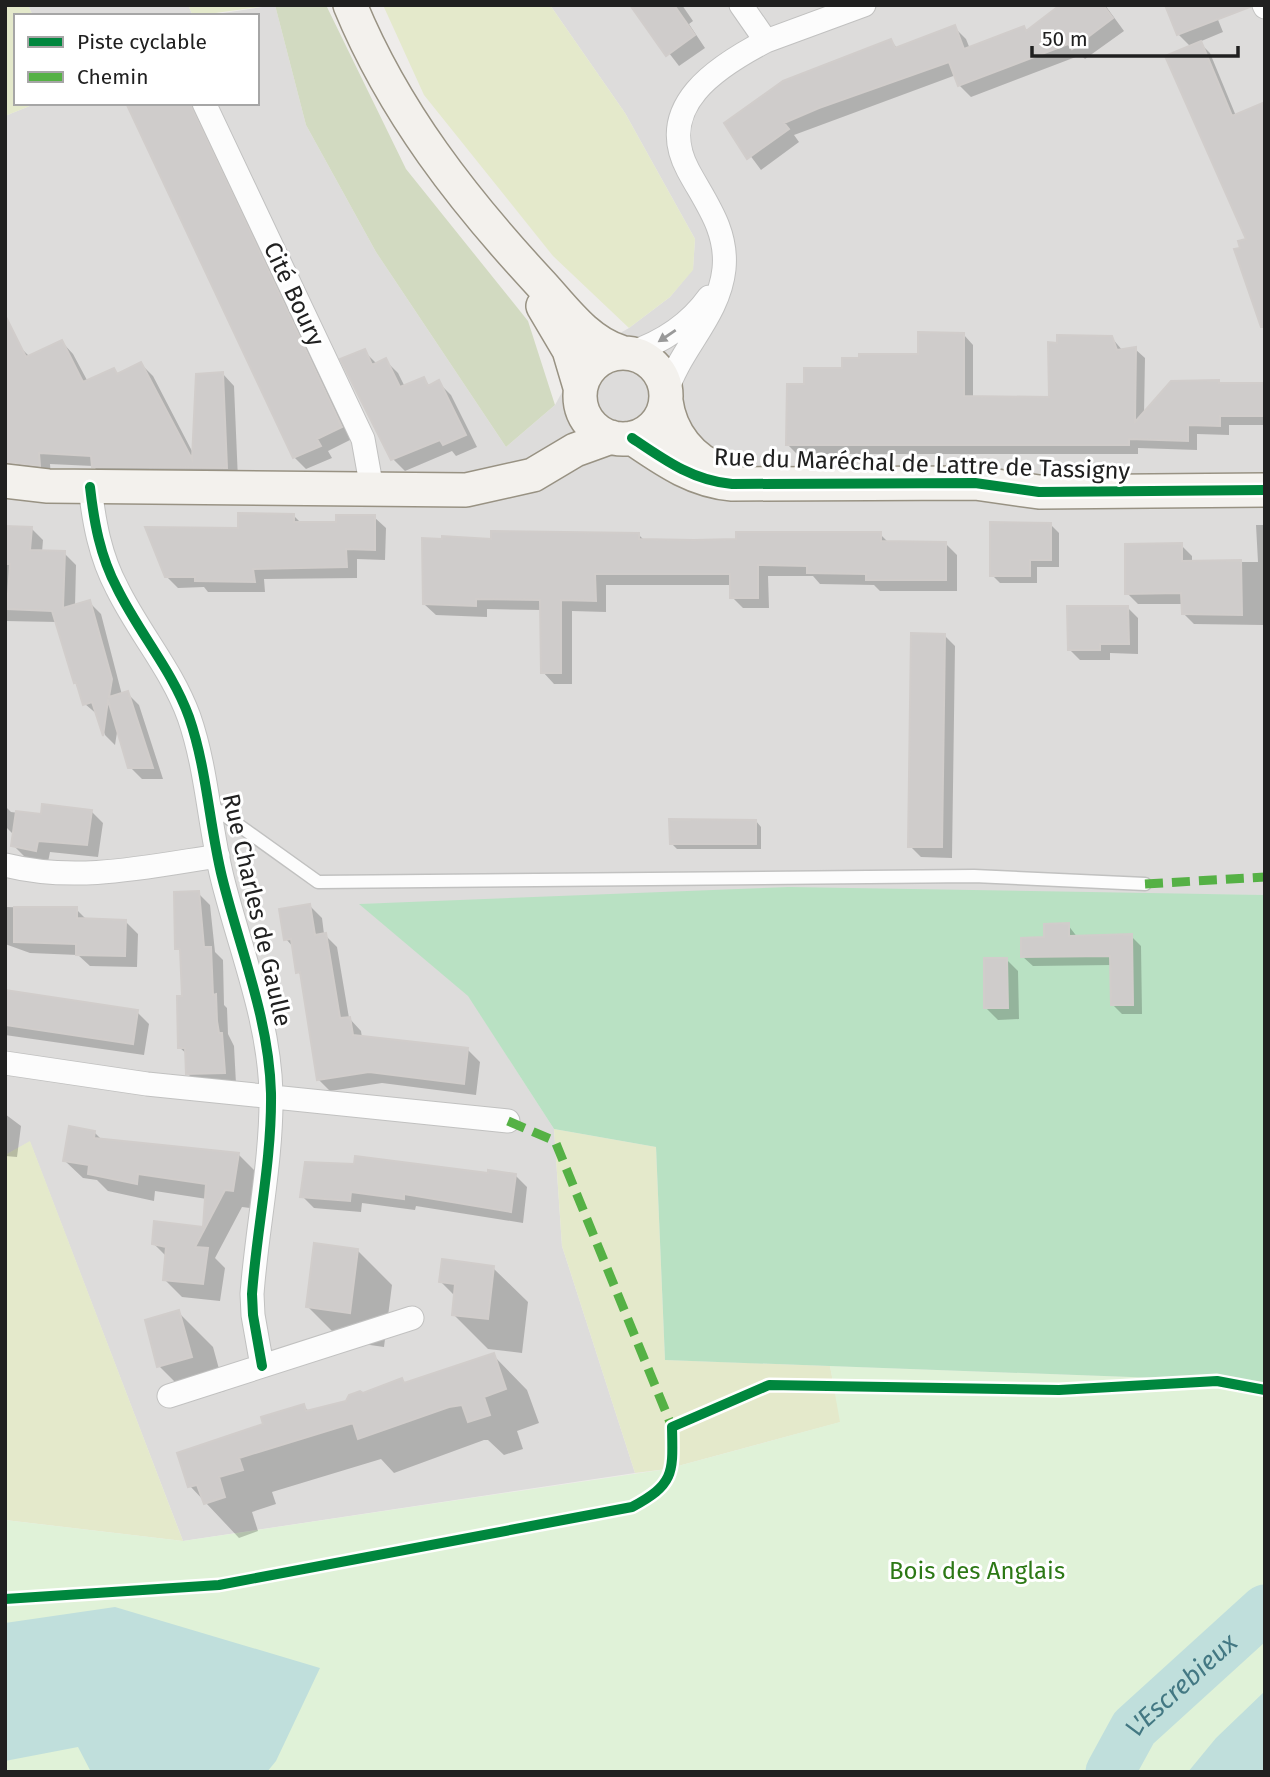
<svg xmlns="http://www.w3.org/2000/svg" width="1270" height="1777" font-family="'Fira Sans',sans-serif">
<rect width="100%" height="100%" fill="#eeecea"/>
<path fill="#dddcdb" d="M28,5H188L193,16H33Z
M275,5L306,125L376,252L506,447L555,405L583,354L629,328L670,297L693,269L695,239L625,113L550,5H1265V895L1081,894L360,904L468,995L554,1129L562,1246L635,1473L183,1541L30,1142L5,1155V116L37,103H257V16H203Z"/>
<path fill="#e4e9cb" d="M5,5H28L33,16H16V103H37L5,116Z
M188,5H275L193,16Z
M383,5H550L625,113L695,239L693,270L670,297L629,328L553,256L424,95Z
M554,1129L656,1147L665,1360L830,1366L841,1422L667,1469L635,1473L562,1246Z
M30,1141L183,1541L5,1520V1155Z"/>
<path fill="#d2dac1" d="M275,5H326L406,169L528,321L555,405L506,447L376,252L306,125Z"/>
<path fill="#e0f2d8" d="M830,1366L1265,1382V1772H5V1520L183,1541L667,1469L840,1422Z"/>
<path fill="#b9e1c3" d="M789,887L1265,895V1382L665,1360L656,1147L554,1129L468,996L359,904Z"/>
<path fill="#c0dfdc" d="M115,1607L320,1668L276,1761L267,1772H91L78,1747L5,1761V1623Z
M1265,1691V1772H1188L1216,1738Z"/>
<path fill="#0003" d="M632,5H682L693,21L689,24L705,48L679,66Z
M1063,5H1105L1124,31L1085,59L1081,55L971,97L959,85L956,75L794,135L799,142L761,170L726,123L891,41L898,49L954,27L966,39L970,49L1024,28L1027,32Z
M1212,5L1223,32L1199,42L1210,53L1236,116L1265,305L1242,249L1249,240L1191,47L1178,34Z
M128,103H199L352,439L328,451L332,458L306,469L294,457Z
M964,335L973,345V398L1051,399L1111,337L1123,351L1135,349L1145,358L1144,414L1218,381L1222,385H1265V425H1229V435L1197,434V450L1138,448V454H797L787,444L805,386L920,356Z
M62,342L73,354L88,382L114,370L118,375L141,364L153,376L194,455L223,374L234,386L238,480L105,478L93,466L50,464L51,477L5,478V353L19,346L30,357Z
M364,351L377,364L386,361L398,373L405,387L423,379L431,387L439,383L451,395L477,447L456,456L452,451L405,471L393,459L374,419Z
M294,516L302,524H338L374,517L386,528L385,560L357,559V578L264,579L265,592H208L204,587L178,588L166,576L240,529Z
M1051,525L1059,533V567H1037V583H1000L992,575Z
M1256,525H1265V656L1263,625L1194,624L1183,613V604H1138L1127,593L1181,545L1192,556V562H1258Z
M5,528H31L43,540L42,552L64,553L76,565L75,606L89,602L101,614L122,695L127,693L139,705L163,779H142L130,767L118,726L115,745L105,735L98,715L85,704L75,682L57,622L5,621Z
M880,534L889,543L946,544L957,555V591H880L874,585L820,584L813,576H768L769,608H743L732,597V585H606V612L572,611V684H554L543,672L542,610L487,609V617L436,615L424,604L493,541L639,535L645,541L694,542Z
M1128,608L1138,618V654L1110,653V660H1080L1070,650Z
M944,635L955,646L952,858L921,857L910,846Z
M5,806L11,812L42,816L91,811L103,823L98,857L50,852L48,862L25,857L13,845L14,835L5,826Z
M756,821L761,827V849H677L671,843Z
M198,893L210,905L215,952L223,960L224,1005L227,1008L228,1034L234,1046L236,1084L199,1085L187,1073V1054L180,1048L183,997L182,953L177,948Z
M310,906L322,918L324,934L337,947L349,1018L361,1031L362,1038L468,1050L480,1062L476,1095L382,1083L330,1091L318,1079L303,977L298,972L294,948L286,939Z
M5,907L76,909L87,920L126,922L138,934L137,967L90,966L78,955L30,953L5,944Z
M1068,925L1078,938L1131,936L1141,946L1142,1014H1122L1113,1005L1112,965L1033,966L1023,957Z
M1006,959L1018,971L1019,1019L998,1020L986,1008Z
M5,991L137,1012L149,1024L144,1055L5,1035Z
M5,1114L21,1126L17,1157L5,1156Z
M94,1132L102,1140L238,1154L256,1172L250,1208L242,1207L215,1258L225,1268L220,1301L182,1297L164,1279L167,1257L154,1244L204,1229L207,1199L155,1191L154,1201L108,1191L97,1180L83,1178L65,1161Z
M489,1175H515L527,1187L523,1223L416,1206L415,1210L362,1203L361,1212L314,1208L302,1196Z
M357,1250L392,1285L384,1347L342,1341L308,1307Z
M493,1268L528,1302L522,1353L488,1349L453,1314L455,1296L441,1282Z
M178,1312L213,1347L225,1391L193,1400L159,1366Z
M493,1355L527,1390L539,1423L517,1431L523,1449L504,1455L488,1440H484L394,1473L381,1459L272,1492L276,1504L252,1512L258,1531L239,1538L190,1486L265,1425L303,1406L310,1412L348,1403L402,1380L406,1384Z"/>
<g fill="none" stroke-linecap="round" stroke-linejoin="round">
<path stroke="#c0dfdc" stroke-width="49" id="s1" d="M1110,1772L1134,1728L1265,1609"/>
</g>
<path fill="#cfcccb" stroke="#d1cdcb" stroke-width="2" d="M630,5H674L695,35L666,56Z
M1060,5H1103L1113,18L1072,49L1068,44L958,86L949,62L819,108L784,123L789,129L747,159L724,123L783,81L891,39L895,48L955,25L964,49L1024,26L1026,31Z
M1165,5H1249L1250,7L1177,35Z
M1201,41L1232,116L1265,102V327H1261L1234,249L1240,248L1238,241L1246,239L1165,56Z
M126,103H190L342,427L317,439L321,446L293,458Z
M5,315L26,357L62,340L83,382L114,368L117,374L141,362L192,459L196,374L223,372L227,468L92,467L91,456L39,453L40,466L5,462Z
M918,332L964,333V396L1049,397L1048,342L1057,343V335L1112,336L1117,350L1136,347L1135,422L1171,381L1219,380V383H1265V416H1220V426L1188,425V441L1129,439V445H786L787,384H804V368H842V358H859V354H918Z
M365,349L372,365L386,358L400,387L424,377L428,386L439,380L466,435L443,445L440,440L391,460L340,359Z
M238,513L294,514V522H336V515H375V550L346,549L347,567L253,569L255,582L195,581V577H165L145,527L238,528Z
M990,522L1051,523V560H1030V576H990Z
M5,526L32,527L30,550L65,551L63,608L90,600L112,679L109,697L128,691L153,768H128L108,700L103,736L92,702L83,705L76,682L74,683L52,611L7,609L10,564H5Z
M491,531L639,533V539L694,540L736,539V532H881V541L946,542V580H866V574L807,573V566L758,565V598H730V574H595L596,601L561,600V673H541L540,600L476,599V606L423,604L422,538L442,539V536L491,539Z
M1182,543V561L1241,560L1242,615L1182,614L1181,593L1125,594V544Z
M1067,606H1128L1129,644H1100V650H1068Z
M911,633L945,634L942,847H908Z
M42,804L92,810L87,845L38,841L36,851L11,846L16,811L41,814Z
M669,819L756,820V844H670Z
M199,891L204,947H211L213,995L216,994L217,1021L219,1033H222L225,1073L186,1074L185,1048H178L177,996H182L180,949H175L174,892Z
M310,904L315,935L326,933L340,1018L350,1017L353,1035L468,1048L464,1084L369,1072L317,1080L300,972L296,973L291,939L284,940L279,909Z
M14,907H77V918L126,920L125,956L76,955V944L14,942Z
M1069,923V936L1132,934L1133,1005H1111L1110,956L1021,957V938L1044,937V924Z
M984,958H1007L1008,1008H984Z
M5,990L138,1010L133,1044L5,1025Z
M69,1126L95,1131L94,1138L239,1153L233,1191L225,1190L195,1247L208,1248L203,1284L163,1280L166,1247L152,1244L154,1221L203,1227L206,1184L138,1174L137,1184L88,1174L89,1165L63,1161Z
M355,1156L488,1173V1170L516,1174L511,1212L404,1194V1199L351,1192L350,1201L300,1197L305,1162L354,1164Z
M314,1243L358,1249L350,1313L306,1307Z
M442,1259L494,1266L488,1319L452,1315L455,1284L439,1282Z
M179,1310L192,1357L157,1367L145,1320Z
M494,1353L506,1389L484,1397L490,1415L468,1422L462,1405L449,1407L358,1439L353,1423L239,1458L243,1470L219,1477L225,1497L204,1504L197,1485L188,1487L177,1453L263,1424L261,1417L304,1404L306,1411L346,1401L349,1395L360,1391L363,1393L402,1378L404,1383Z"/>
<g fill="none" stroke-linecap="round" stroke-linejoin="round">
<defs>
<path id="lane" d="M209,804L318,882L974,876L1145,884"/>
<path id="street" d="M1264,5L1265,7
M766,41L864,5
M204,103L363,439L372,489
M630,353C663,342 689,325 709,297
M666,394C679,349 719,317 724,269C728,230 705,202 688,170C654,106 718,66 766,41L741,5
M90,487C94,522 100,556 117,588C139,633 172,670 189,717C207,769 209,824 222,877C240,950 269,1018 271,1093C272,1160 257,1227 252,1294L253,1315L262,1366
M5,865C77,883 146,867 218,856
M5,1063L147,1084L508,1121
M169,1396L412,1318"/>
<path id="secondary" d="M350,5C394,112 463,200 541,284C564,309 587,342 621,352
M543,306L569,350L580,387
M580 396a43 43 0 1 1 86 0a43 43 0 1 1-86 0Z
M666,401C670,432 691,461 723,471
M632,438C663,459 693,481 732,484L975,483L1039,492L1265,490
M5,481L48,486L466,490L533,475L575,450L611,437"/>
</defs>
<use href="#lane" stroke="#c1c1c0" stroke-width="15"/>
<use href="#street" stroke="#c1c1c0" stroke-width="25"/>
<use href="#secondary" stroke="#989283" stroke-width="36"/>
<use href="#lane" stroke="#fcfcfc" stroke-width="12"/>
<use href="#street" stroke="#fcfcfc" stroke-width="23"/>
<use href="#secondary" stroke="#f3f1ed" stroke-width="33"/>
<path stroke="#55b145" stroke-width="9" stroke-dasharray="18 9" stroke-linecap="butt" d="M1145,884L1265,877
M508,1121L555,1141L672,1427"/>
<defs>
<path id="cycleway" d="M632,438C663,459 693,481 732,484L975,483L1039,492L1265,490
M90,487C94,522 100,556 117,588C139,633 172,670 189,717C207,769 209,824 222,877C240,950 269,1018 271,1093C272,1160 257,1227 252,1294L253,1315L262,1366
M5,1599L219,1585L632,1507C675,1484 673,1473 672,1427L769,1385L1059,1390L1217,1381L1265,1390"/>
</defs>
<use href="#cycleway" stroke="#fff" stroke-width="15"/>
<use href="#cycleway" stroke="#00873e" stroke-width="10"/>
</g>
<defs><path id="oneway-solid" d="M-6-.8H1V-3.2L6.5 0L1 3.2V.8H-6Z" transform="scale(1.75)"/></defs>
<use fill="#999" href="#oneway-solid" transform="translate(667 336) rotate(146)"/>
<g text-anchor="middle" stroke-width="6" stroke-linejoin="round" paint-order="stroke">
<g font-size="24" fill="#202020" stroke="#fff">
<text transform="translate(294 294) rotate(65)" y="8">Cité Boury</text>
<text transform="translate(922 464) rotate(2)" y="8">Rue du Maréchal de Lattre de Tassigny</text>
<text transform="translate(257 910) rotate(77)" y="8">Rue Charles de Gaulle</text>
</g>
<g font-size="24" fill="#2c7815" stroke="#fff">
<text x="977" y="1579">Bois des Anglais</text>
</g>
<g font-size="26" font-style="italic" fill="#437883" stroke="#fff">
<text dy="9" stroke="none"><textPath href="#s1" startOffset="114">L'Escrebieux</textPath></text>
</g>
</g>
<rect width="1270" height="1777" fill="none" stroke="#202020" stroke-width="14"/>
<rect x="14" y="14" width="245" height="91" fill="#ffffff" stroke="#a6a6a6" stroke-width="2"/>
<rect x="28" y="37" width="35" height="10" fill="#00873e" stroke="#a6a6a6" stroke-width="2"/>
<text x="77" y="49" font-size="21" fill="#202020">Piste cyclable</text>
<rect x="28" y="72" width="35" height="10" fill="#55b145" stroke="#a6a6a6" stroke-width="2"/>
<text x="77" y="84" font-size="21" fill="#202020">Chemin</text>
<path d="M1032 46v10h206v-10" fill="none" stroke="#202020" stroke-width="3.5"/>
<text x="1042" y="46" font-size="21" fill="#202020" stroke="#ffffff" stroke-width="5" paint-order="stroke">50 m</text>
</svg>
